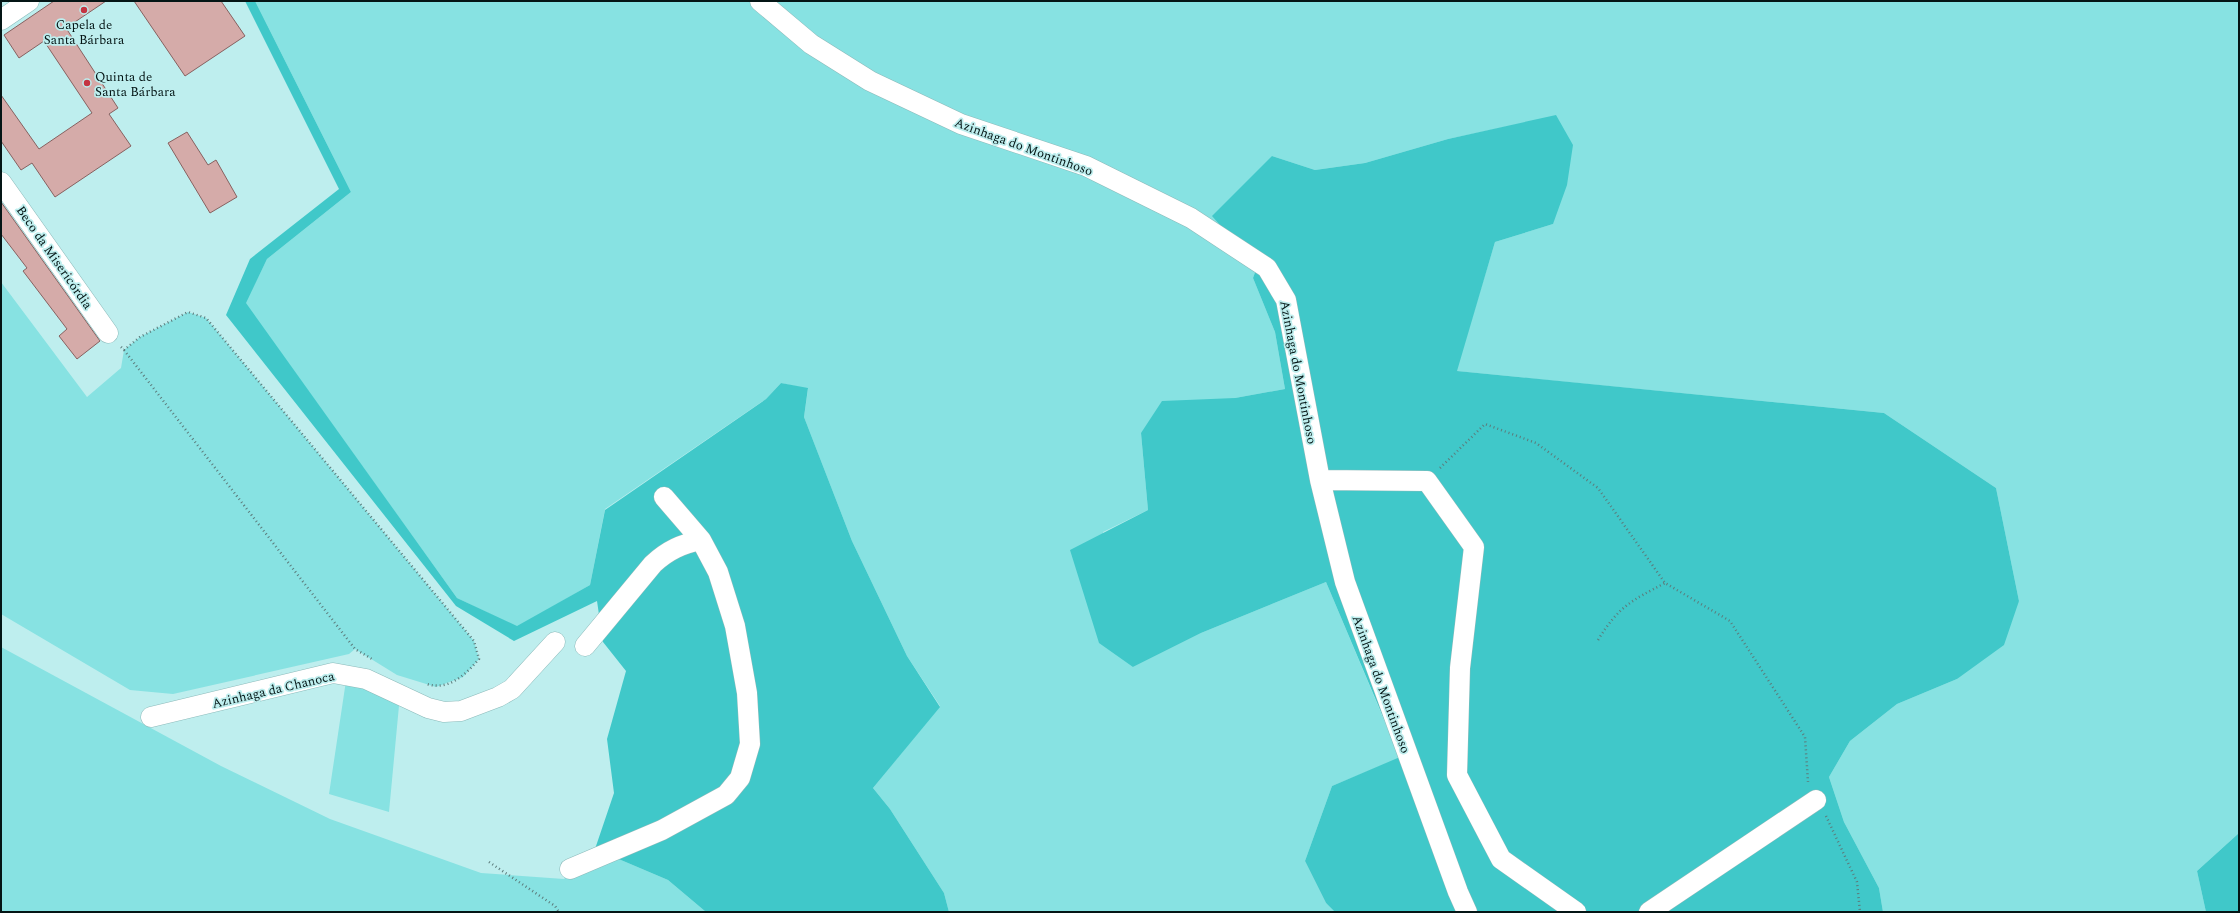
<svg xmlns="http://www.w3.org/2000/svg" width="2240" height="913" font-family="Spectral,serif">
<rect width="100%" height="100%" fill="#beeeee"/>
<path fill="#87e2e2" d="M255,1H2239V833L2197,871L2206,912H1883L1879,888L1844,822L1829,777L1850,741L1897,704L1957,679L2019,601L1996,488L1884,413L1456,371L1495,242L1553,224L1556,116L1448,139L1365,163L1315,170L1272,156L1257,267L1253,278L1275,332L1285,389L1235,398L1141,433L1148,510L1103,532L1133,667L1201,633L1326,582L1400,758L1332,786L1305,861L1326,903L1335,912H949L944,893L890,809L873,788L940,706L907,656L852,541L804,417L808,389L781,383L766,399L605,509L590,585L517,627L457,598L245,303L267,259L351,192Z
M1,282L87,397L121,368L124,350L140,337L188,312L206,318L474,641L479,659L463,677L436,687L397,675L355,649L349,654L173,694L130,690L1,614Z
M1,647L221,766L330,819L481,873L564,879L595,849L668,880L706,912H1Z
M347,674L400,695L389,812L329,794Z"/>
<path fill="#40c8c9" d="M245,1H255L351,192L267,259L246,303L457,598L517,626L590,585L605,510L766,399L781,383L808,388L804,417L852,541L907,656L940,707L873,788L890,809L944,893L949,912H706L668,880L595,849L614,793L607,739L626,671L603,642L597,601L514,641L456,606L226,315L250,259L339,189Z
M1556,115L1573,145L1567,185L1553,224L1495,242L1457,371L1884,413L1996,488L2019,601L2004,645L1957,679L1897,704L1850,741L1829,777L1844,822L1879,888L1883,912H1335L1326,903L1305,861L1332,786L1400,757L1326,582L1201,633L1133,667L1099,643L1070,550L1148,510L1141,433L1162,401L1235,398L1285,389L1275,332L1253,278L1257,267L1212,216L1272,156L1315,170L1365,163L1448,139Z
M2239,833V912H2206L2197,871Z"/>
<path fill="#d5aba9" stroke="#876160" d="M54,1H106L66,28L118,108L109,114L131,146L55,197L32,163L21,170L1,141V95L39,149L92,113L44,41L19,58L4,35Z
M134,1H221L245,36L185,76Z
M187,132L208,165L216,160L237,197L210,213L168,143Z
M1,202L100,341L77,359L59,336L67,329L23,271L27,268L1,234Z"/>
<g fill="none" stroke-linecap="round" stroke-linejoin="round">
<defs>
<path id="minor" d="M760,1L811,44L870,81L961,124L1086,166L1191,218L1267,268L1286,300L1320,480L1345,582L1458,892L1467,912
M1,20L29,1
M1,182L108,333
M1320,480L1427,481L1474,547L1460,668L1457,775L1501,859L1576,912
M585,646L653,564C668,550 682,544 701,540
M151,717L333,673L366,679L428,708L444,712L461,711L498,697L512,689L555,642
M570,869L662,830L726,795L740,778L750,744L747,693L735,626L718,572L701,540L664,497
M1649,912L1816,800"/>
</defs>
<use href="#minor" stroke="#8cbaba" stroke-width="21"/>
<path stroke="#5c7b7b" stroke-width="2.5" stroke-dasharray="1 3" stroke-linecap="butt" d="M121,347L124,350L140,337L188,312L206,318L474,641L479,659C466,674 449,691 427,684
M124,350L355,649L372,659
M1440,468L1485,424L1536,443L1598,488L1665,583L1730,621L1805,737L1808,782
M1598,640C1619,606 1631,601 1665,583
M1826,816L1857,882L1860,912
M489,862L555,906L559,912"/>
<use href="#minor" stroke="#fff" stroke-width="20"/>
</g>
<g fill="#c43441" stroke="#beeeee" stroke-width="1.5">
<circle cx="84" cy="10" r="4"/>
<circle cx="87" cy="83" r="4"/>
</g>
<g text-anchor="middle" stroke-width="3.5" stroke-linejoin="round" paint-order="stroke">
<g font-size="13" fill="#041515" stroke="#beeeee">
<text x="84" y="29">Capela de<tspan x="84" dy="15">Santa Bárbara</tspan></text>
<text x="95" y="81" text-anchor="start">Quinta de<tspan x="95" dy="15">Santa Bárbara</tspan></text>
</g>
<g font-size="13" fill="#041515" stroke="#beeeee">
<text transform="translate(1024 146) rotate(20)" y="5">Azinhaga do Montinhoso</text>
<text transform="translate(55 257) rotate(55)" y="5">Beco da Misericórdia</text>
<text transform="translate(1299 372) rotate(79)" y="5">Azinhaga do Montinhoso</text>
<text transform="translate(1382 684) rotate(70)" y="5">Azinhaga do Montinhoso</text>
<text transform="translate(273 689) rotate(-13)" y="5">Azinhaga da Chanoca</text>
</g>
</g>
<rect width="2240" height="913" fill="none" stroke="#041515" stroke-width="4"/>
</svg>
